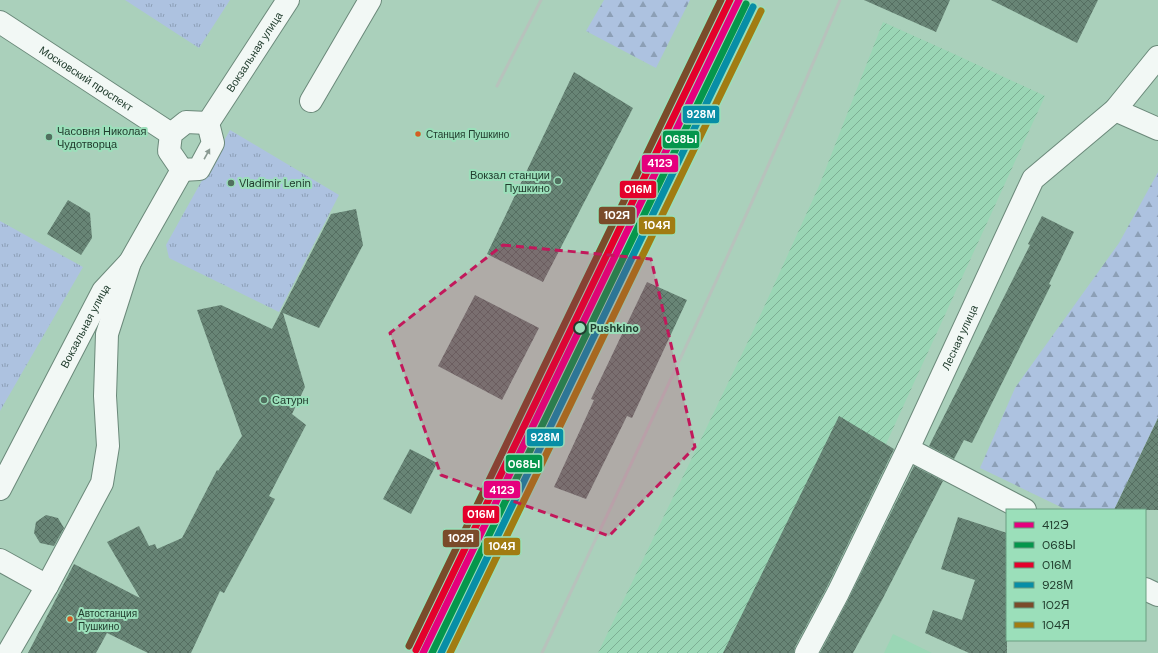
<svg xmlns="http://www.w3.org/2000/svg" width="1158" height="653" font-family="'DM Sans',sans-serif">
<defs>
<pattern id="industrial-furrows" width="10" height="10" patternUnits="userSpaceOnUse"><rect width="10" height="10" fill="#9ad6b5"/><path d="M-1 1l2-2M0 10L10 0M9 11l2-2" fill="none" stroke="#7daf94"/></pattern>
<pattern id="grass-tufts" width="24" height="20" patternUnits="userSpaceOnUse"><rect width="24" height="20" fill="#adc2e0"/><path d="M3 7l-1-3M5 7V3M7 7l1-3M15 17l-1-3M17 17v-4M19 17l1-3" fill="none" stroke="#8c9fb6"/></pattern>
<pattern id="forest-firs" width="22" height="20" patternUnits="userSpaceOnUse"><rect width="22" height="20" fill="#adc2e0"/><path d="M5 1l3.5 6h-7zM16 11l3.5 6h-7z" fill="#8c9fb6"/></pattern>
<pattern id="building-cross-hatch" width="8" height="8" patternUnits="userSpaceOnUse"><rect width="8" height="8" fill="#688576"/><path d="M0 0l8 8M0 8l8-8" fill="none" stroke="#556e61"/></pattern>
</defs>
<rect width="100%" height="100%" fill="#aad0bb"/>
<path fill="#9ad6b5" d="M893,634L932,653H884Z"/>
<path fill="url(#industrial-furrows)" d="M883,22L952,53L1045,96L886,444L784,653H598L754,329L819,186Z"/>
<path fill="url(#grass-tufts)" d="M125,0H230L199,48Z
M230,130L339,195L279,312L169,258L166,245Z
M0,221L83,267L0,411Z"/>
<path fill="url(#forest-firs)" d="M604,0H690L656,68L586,31Z
M1158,172V418L1114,510H1067L980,468L1015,388L1119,243Z"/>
<path fill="url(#building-cross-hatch)" d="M864,0H950L936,32Z
M991,0H1098L1077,43Z
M574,72L633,108L543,282L487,254Z
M68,200L90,213L92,238L81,255L47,234Z
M356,209L363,245L319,328L283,313L305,387L292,414L306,425L269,496L275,499L224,593L220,591L191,653H148L107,633L96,653H28L74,564L140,598L107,542L139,526L149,546L155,544L157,549L182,538L217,470L218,471L242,436L197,310L221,305L272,329L331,214Z
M1042,216L1074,232L1049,284L1051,285L972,443L964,440L954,459L929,446L1030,245L1028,244Z
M647,282L687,300L632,418L627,416L586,499L554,487L594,400L591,399Z
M475,295L539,328L502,400L438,366Z
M839,416L894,449L827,587L795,647L794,653H723Z
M1158,418V510H1114Z
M410,449L437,463L411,514L383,499Z
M914,466L943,481L882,600L853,653H820L849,598Z
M46,515L58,518L64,528L54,546L40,543L34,533L36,522Z
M958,517L1007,533V653H969L925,633L933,610L962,620L975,580L941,569Z"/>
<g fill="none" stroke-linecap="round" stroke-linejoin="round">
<defs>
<g id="minor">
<path d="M311,101L370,0"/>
<path d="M1115,110L1158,129"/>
<path id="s1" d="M182,170L199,169L213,143L208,123L288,0"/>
<path d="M182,170L169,151L171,134L186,122L208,123"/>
<path d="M908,449L1025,510"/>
<path id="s2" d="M0,489L103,291L130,262L182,170"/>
<path d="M0,560L47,586"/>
<path d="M1145,589L1158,595"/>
<path d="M8,653L47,586L102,483L108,446L105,396L107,334L130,262"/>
<path id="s3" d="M806,653L838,593L908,449L1033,179L1115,110L1158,57"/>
</g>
<g id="major">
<path id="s4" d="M0,22L171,134"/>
</g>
</defs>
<use href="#minor" stroke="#6b897a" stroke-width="24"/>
<use href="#major" stroke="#6b897a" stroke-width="24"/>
<use href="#minor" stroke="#f2f8f5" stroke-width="22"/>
<use href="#major" stroke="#f2f8f5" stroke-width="22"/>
<path stroke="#b7c2bc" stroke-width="3" d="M497,86L541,0
M542,653C644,437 747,221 840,0"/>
<defs>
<path id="rail-1" d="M423,653L739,0"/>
<path id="rail-2" d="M432,653L746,4"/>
<path id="rail-3" d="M416,650L730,0"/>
<path id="rail-4" d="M441,653L753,7"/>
<path id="rail-5" d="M409,646L721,0"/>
<path id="rail-6" d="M450,653L761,11"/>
</defs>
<use href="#rail-1" stroke="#9bdfba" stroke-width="10"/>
<use href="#rail-2" stroke="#9bdfba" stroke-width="10"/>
<use href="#rail-3" stroke="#9bdfba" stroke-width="10"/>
<use href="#rail-4" stroke="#9bdfba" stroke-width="10"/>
<use href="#rail-5" stroke="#9bdfba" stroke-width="10"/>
<use href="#rail-6" stroke="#9bdfba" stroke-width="10"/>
<use href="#rail-1" stroke="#e5007d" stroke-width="7"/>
<use href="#rail-2" stroke="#05964c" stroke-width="7"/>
<use href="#rail-3" stroke="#e4002b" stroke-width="7"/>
<use href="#rail-4" stroke="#088ea6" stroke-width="7"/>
<use href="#rail-5" stroke="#7a4b2a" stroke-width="7"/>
<use href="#rail-6" stroke="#a17c12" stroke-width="7"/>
</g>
<defs><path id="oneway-solid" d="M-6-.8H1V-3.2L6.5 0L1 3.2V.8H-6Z"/></defs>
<use fill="#8a9a92" href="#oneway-solid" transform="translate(207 154) rotate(-61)"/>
<path fill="#c2185b" fill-opacity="0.2" stroke="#c2185b" stroke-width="3" stroke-dasharray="8 5" stroke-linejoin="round" d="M503,245L651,259L695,447L609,536L441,475L390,333Z"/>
<g fill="#d35f24" stroke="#9bdfba" stroke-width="1.5">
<circle cx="418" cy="134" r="3.5"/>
<circle cx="70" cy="619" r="3.5"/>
</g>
<g fill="#51705f" stroke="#9bdfba" stroke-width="1.5">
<circle cx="49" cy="137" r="4"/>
<circle cx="558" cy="181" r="4"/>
<circle cx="231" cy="183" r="4"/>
<circle cx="264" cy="400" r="4"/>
</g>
<circle fill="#9bdfba" stroke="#213d2e" stroke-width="2" cx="580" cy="328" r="6"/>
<g text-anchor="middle" stroke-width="4" stroke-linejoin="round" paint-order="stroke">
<g font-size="10" fill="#213d2e" stroke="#9bdfba" text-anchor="start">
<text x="426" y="138">Станция Пушкино</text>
<text x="78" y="617">Автостанция<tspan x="78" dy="13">Пушкино</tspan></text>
</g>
<g font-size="11" fill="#213d2e" stroke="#9bdfba">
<text dy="4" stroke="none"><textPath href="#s1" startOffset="152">Вокзальная улица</textPath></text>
<text dy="4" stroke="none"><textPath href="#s4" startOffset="103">Московский проспект</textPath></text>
<text dy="4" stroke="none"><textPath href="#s2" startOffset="184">Вокзальная улица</textPath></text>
<text dy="4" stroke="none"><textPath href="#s3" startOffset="351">Лесная улица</textPath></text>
</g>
<g font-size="11" fill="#213d2e" stroke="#9bdfba" text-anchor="start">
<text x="57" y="135">Часовня Николая<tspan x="57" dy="13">Чудотворца</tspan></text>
<text x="550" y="179" text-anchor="end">Вокзал станции<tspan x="550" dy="13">Пушкино</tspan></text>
<text x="239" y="187">Vladimir Lenin</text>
<text x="272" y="404">Сатурн</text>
</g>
<g font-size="11" font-weight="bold" fill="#213d2e" stroke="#9bdfba" text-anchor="start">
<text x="590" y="332">Pushkino</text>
</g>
</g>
<g stroke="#9bdfba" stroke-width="1.5">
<rect x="682" y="105" width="38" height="19" rx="4" fill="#088ea6"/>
<rect x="662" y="130" width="38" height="19" rx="4" fill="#05964c"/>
<rect x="641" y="154" width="38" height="19" rx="4" fill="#e5007d"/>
<rect x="619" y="180" width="38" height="19" rx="4" fill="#e4002b"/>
<rect x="598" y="206" width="38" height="19" rx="4" fill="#7a4b2a"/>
<rect x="638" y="216" width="38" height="19" rx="4" fill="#a17c12"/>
<rect x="526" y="428" width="38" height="19" rx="4" fill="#088ea6"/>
<rect x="505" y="454" width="38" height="19" rx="4" fill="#05964c"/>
<rect x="483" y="480" width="38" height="19" rx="4" fill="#e5007d"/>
<rect x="462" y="505" width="38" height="19" rx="4" fill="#e4002b"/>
<rect x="442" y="529" width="38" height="19" rx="4" fill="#7a4b2a"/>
<rect x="483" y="537" width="38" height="19" rx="4" fill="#a17c12"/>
</g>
<g font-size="11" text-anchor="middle" font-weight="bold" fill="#fff">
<text x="701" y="118">928М</text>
<text x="681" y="143">068Ы</text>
<text x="660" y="167">412Э</text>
<text x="638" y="193">016М</text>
<text x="617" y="219">102Я</text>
<text x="657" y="229">104Я</text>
<text x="545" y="441">928М</text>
<text x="524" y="468">068Ы</text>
<text x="502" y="494">412Э</text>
<text x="481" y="518">016М</text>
<text x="461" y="542">102Я</text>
<text x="502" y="550">104Я</text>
</g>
<rect x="1006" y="509" width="140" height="132" fill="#9bdfba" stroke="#6a9e82"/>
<rect x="1014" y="522" width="20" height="6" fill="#e5007d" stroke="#6a9e82"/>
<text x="1042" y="529" font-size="12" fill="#213d2e">412Э</text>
<rect x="1014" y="542" width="20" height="6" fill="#05964c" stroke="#6a9e82"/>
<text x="1042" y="549" font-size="12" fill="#213d2e">068Ы</text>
<rect x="1014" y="562" width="20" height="6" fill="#e4002b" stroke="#6a9e82"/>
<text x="1042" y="569" font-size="12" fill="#213d2e">016М</text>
<rect x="1014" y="582" width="20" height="6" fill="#088ea6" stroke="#6a9e82"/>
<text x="1042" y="589" font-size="12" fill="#213d2e">928М</text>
<rect x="1014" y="602" width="20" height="6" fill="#7a4b2a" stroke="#6a9e82"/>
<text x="1042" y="609" font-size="12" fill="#213d2e">102Я</text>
<rect x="1014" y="622" width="20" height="6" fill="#a17c12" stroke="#6a9e82"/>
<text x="1042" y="629" font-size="12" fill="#213d2e">104Я</text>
</svg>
